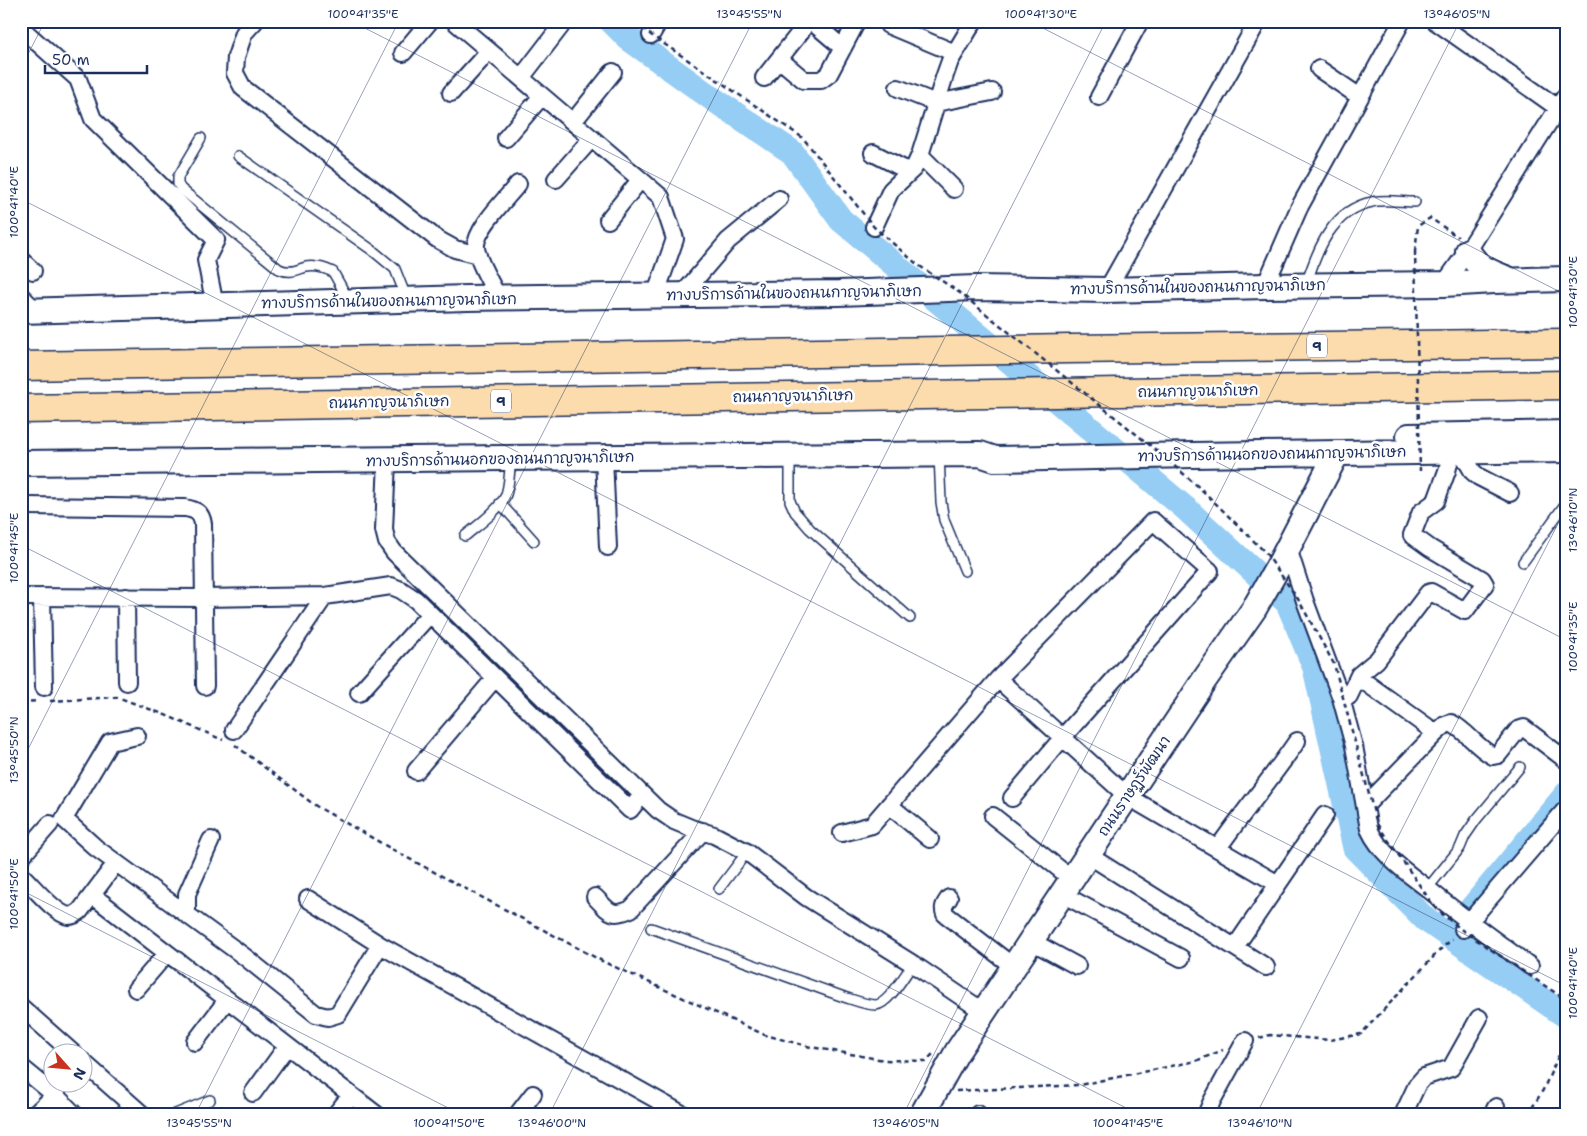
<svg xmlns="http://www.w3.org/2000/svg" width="1587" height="1136" font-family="'Shantell Sans','Playpen Sans Thai',sans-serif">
<rect width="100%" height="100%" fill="#fff"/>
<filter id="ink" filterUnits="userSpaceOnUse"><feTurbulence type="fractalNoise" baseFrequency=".02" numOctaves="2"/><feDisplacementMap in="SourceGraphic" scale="10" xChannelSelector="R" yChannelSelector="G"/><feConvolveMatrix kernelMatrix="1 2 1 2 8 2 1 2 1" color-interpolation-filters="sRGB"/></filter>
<g filter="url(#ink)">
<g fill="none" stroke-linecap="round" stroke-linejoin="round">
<path stroke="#95cdf4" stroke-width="14" d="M1444,933L1566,786"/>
<path stroke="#95cdf4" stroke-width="25" d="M611,21L628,38L713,99L792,152L841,220L1185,508L1288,603L1315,668L1355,848L1426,920L1566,1016"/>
<defs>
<path id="lane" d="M201,138L178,177V184L181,189L279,269C290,274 296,270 306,267C316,265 325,268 333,272L348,299
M238,156L372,250L395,269L406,297
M1306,285C1317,250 1332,210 1372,202C1385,199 1402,202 1415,202
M939,454L941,502L944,520L965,571
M790,457V501L795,512L810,529L910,618
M500,503L534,541
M465,536C477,526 498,511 505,497C510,486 509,471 511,459
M1523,562L1566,503
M719,889L747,852
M1427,889L1460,848L1465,836L1476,820L1520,767
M651,928L844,997C854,1000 866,1005 876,1005C889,1004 905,974 913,964
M173,1115L210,1100"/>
<path id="street" d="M255,21L244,33L236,57L235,73L243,88L437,239L455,249L478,255
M454,21L661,197L675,239L655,296
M811,21L843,48
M1435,21L1558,108
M888,25L955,53
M21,28L78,79L93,119L216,240L206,260L215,306
M651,35L659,21
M403,53L430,21
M779,59L804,80H821L829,74L857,21
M1319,69L1360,97
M521,78L561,26
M764,78L802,30L806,21
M898,88L936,103L992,92
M451,93L489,51
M1099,97L1140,21
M573,122L613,72
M506,138L542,96
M873,153L910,172
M920,155L954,189
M556,179L592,138
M608,220L640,180
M874,227L891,190L914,168L920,155L945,75L950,61L974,21
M21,260L33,271
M1444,284L1471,246L1566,95
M1265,286L1299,208L1402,21
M1107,290L1258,21
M682,295L728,241L779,199
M21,296L36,311
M498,298C492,284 478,263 476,248C474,230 507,198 518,184
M1461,451L1473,472L1479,477L1510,493
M604,457L608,547
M387,460L384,530L387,542L394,552L658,810L674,821L691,828L714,835L747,852L806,897L913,964L984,1012
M27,506L185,508C196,510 201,512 203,524L205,686
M1288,548L1305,601L1341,698L1354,746L1369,829C1381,855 1406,872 1428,889C1461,916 1495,941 1530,966
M21,597L204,598L325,596L391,586L401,590L416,600L630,810L642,795
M42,597L44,687
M126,597L127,682
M1358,677L1436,733
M998,679L1127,796L1278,884L1325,815
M359,693L430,614
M1342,701L1349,696L1359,675L1377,660L1428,593L1431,592L1465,611L1485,584L1482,579L1430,548L1412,535L1421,512L1436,501L1447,471L1452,451
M234,730L325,596
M137,736L110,742L64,819L96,848L245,957L316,1014L328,1017L338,1014L380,945
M416,771L495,678
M889,805L930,839
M1365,806L1436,733L1445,725L1451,723C1467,731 1477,748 1493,756L1498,755L1518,730L1524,728L1566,760
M993,816L1072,879
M842,833L872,825L998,679L1153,521L1210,571L1063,737L1012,798
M1218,848C1243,812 1272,778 1297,741
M1088,855L1266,967
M21,857L50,824
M21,875C32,885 55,914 69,916C74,916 76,914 80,911L110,871
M1062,894L1181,958
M92,895L377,1115
M595,897C609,911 611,918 631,909L703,831
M949,898C945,904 942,907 945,914L1014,967
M308,899L380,945L684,1115
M187,915V894L211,840
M1463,929L1566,809
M1031,941L1077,966
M1235,947L1278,884
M136,989L167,953
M21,1007L74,1054
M195,1042L227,1000
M82,1061L143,1115
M21,1067L55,1095L75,1115
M253,1093L287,1046
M34,1115L55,1095
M335,1115L351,1095
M517,1115L533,1094
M978,1115V1114
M1206,1115L1212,1101L1245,1041
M1403,1115L1417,1085L1424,1077L1451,1068L1479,1018
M1492,1115L1496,1107"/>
<path id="secondary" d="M1468,251C1477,268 1490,272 1508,279
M21,311L467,298L839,293L976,288L1107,290L1265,286L1444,284L1494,281L1566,279
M1409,436L1566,433
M21,463C341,461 660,455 980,454L995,459L1193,455L1566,450
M922,1115L957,1052L1205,679L1254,609L1279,565L1337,453"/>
<path id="highway" d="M21,366L1069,349L1566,343
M21,409L1566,385"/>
</defs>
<use href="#lane" stroke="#1b2f5e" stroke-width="12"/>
<use href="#street" stroke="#1b2f5e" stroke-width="20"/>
<use href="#secondary" stroke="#1b2f5e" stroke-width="28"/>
<use href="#highway" stroke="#1b2f5e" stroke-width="31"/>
<path stroke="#1b2f5e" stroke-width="2.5" stroke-dasharray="5 4" stroke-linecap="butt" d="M1415,251L1418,226L1430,218L1458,237
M50,701L117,697L163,714L223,740
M21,702L39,701
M235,745L316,806L404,856L604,962L765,1035L811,1047L884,1060L926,1061L933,1054
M1259,1038L1270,1035L1330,1040L1361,1034L1438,952L1452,939
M956,1091L1079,1085L1196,1061L1223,1050
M1532,1108L1543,1090L1566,1039"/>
<use href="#lane" stroke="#fff" stroke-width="9"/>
<use href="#street" stroke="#fff" stroke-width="16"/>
<use href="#secondary" stroke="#fff" stroke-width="24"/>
<use href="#highway" stroke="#fcdcac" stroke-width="28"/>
<path stroke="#1b2f5e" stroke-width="2.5" stroke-dasharray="5 4" stroke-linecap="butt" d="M636,21L651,35L803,138L874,227L918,265L960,293L1156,450L1201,489L1265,552L1298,599L1334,664L1377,824L1436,909L1462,930L1566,1000
M1415,251L1420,471"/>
</g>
</g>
<path fill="none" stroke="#1b2f5e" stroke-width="1" stroke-opacity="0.45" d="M351,21L1566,640M1029,21L1566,295M21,68L45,21M21,199L1566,986M21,545L1140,1115M21,763L399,21M21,890L462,1115M195,1115L753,21M549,1115L1106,21M903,1115L1460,21M1256,1115L1566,508"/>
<g text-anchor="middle" stroke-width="5" stroke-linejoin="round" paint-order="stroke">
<g fill="#fff" stroke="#5f6d8e" stroke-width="1">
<rect x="1307" y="334.5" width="20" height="23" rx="4"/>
<rect x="491" y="389.5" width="20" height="23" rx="4"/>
</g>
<g font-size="14" font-weight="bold" fill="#1b2f5e">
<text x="1317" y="351">9</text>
<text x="501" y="406">9</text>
</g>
<g font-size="15" fill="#1b2f5e" stroke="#fff">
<text transform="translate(1198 287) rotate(-1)" y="5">ทางบริการด้านในของถนนกาญจนาภิเษก</text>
<text transform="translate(794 293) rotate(-1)" y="5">ทางบริการด้านในของถนนกาญจนาภิเษก</text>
<text transform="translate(389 301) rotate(-1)" y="5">ทางบริการด้านในของถนนกาญจนาภิเษก</text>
<text transform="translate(1198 391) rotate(-1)" y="5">ถนนกาญจนาภิเษก</text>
<text transform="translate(793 396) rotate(-1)" y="5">ถนนกาญจนาภิเษก</text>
<text transform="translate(389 402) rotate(-1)" y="5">ถนนกาญจนาภิเษก</text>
<text transform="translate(1272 454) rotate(-1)" y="5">ทางบริการด้านนอกของถนนกาญจนาภิเษก</text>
<text transform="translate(500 459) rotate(-1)" y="5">ทางบริการด้านนอกของถนนกาญจนาภิเษก</text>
<text transform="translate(1134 786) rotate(-56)" y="5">ถนนราษฏร์พัฒนา</text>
</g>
</g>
<rect width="1587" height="1136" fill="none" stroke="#fff" stroke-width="55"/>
<g transform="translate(68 1068) rotate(117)"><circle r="24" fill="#ffffff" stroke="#a4acbf"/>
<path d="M0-4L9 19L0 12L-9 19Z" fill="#c8321e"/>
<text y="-8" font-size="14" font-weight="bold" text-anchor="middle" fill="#1b2f5e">N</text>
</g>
<path d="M45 65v8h102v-8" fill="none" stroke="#1b2f5e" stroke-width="2.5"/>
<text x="52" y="65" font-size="15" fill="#1b2f5e" stroke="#ffffff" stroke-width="4" paint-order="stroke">50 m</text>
<rect x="28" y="28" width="1532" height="1080" fill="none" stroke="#1b2f5e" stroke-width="2"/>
<g font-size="12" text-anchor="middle" fill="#1b2f5e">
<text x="363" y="18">100°41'35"E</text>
<text x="749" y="18">13°45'55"N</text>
<text x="1041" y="18">100°41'30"E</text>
<text x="1457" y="18">13°46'05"N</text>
<text transform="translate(14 202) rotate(-90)" y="4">100°41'40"E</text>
<text transform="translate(1573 292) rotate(-90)" y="4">100°41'30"E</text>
<text transform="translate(1573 520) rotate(-90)" y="4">13°46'10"N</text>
<text transform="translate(14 548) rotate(-90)" y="4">100°41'45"E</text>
<text transform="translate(1573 637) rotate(-90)" y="4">100°41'35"E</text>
<text transform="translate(14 750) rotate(-90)" y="4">13°45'50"N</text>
<text transform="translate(14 894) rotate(-90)" y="4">100°41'50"E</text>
<text transform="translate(1573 983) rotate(-90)" y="4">100°41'40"E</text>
<text x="199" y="1127">13°45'55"N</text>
<text x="449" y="1127">100°41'50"E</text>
<text x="552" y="1127">13°46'00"N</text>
<text x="906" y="1127">13°46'05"N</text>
<text x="1128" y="1127">100°41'45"E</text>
<text x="1260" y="1127">13°46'10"N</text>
</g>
</svg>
